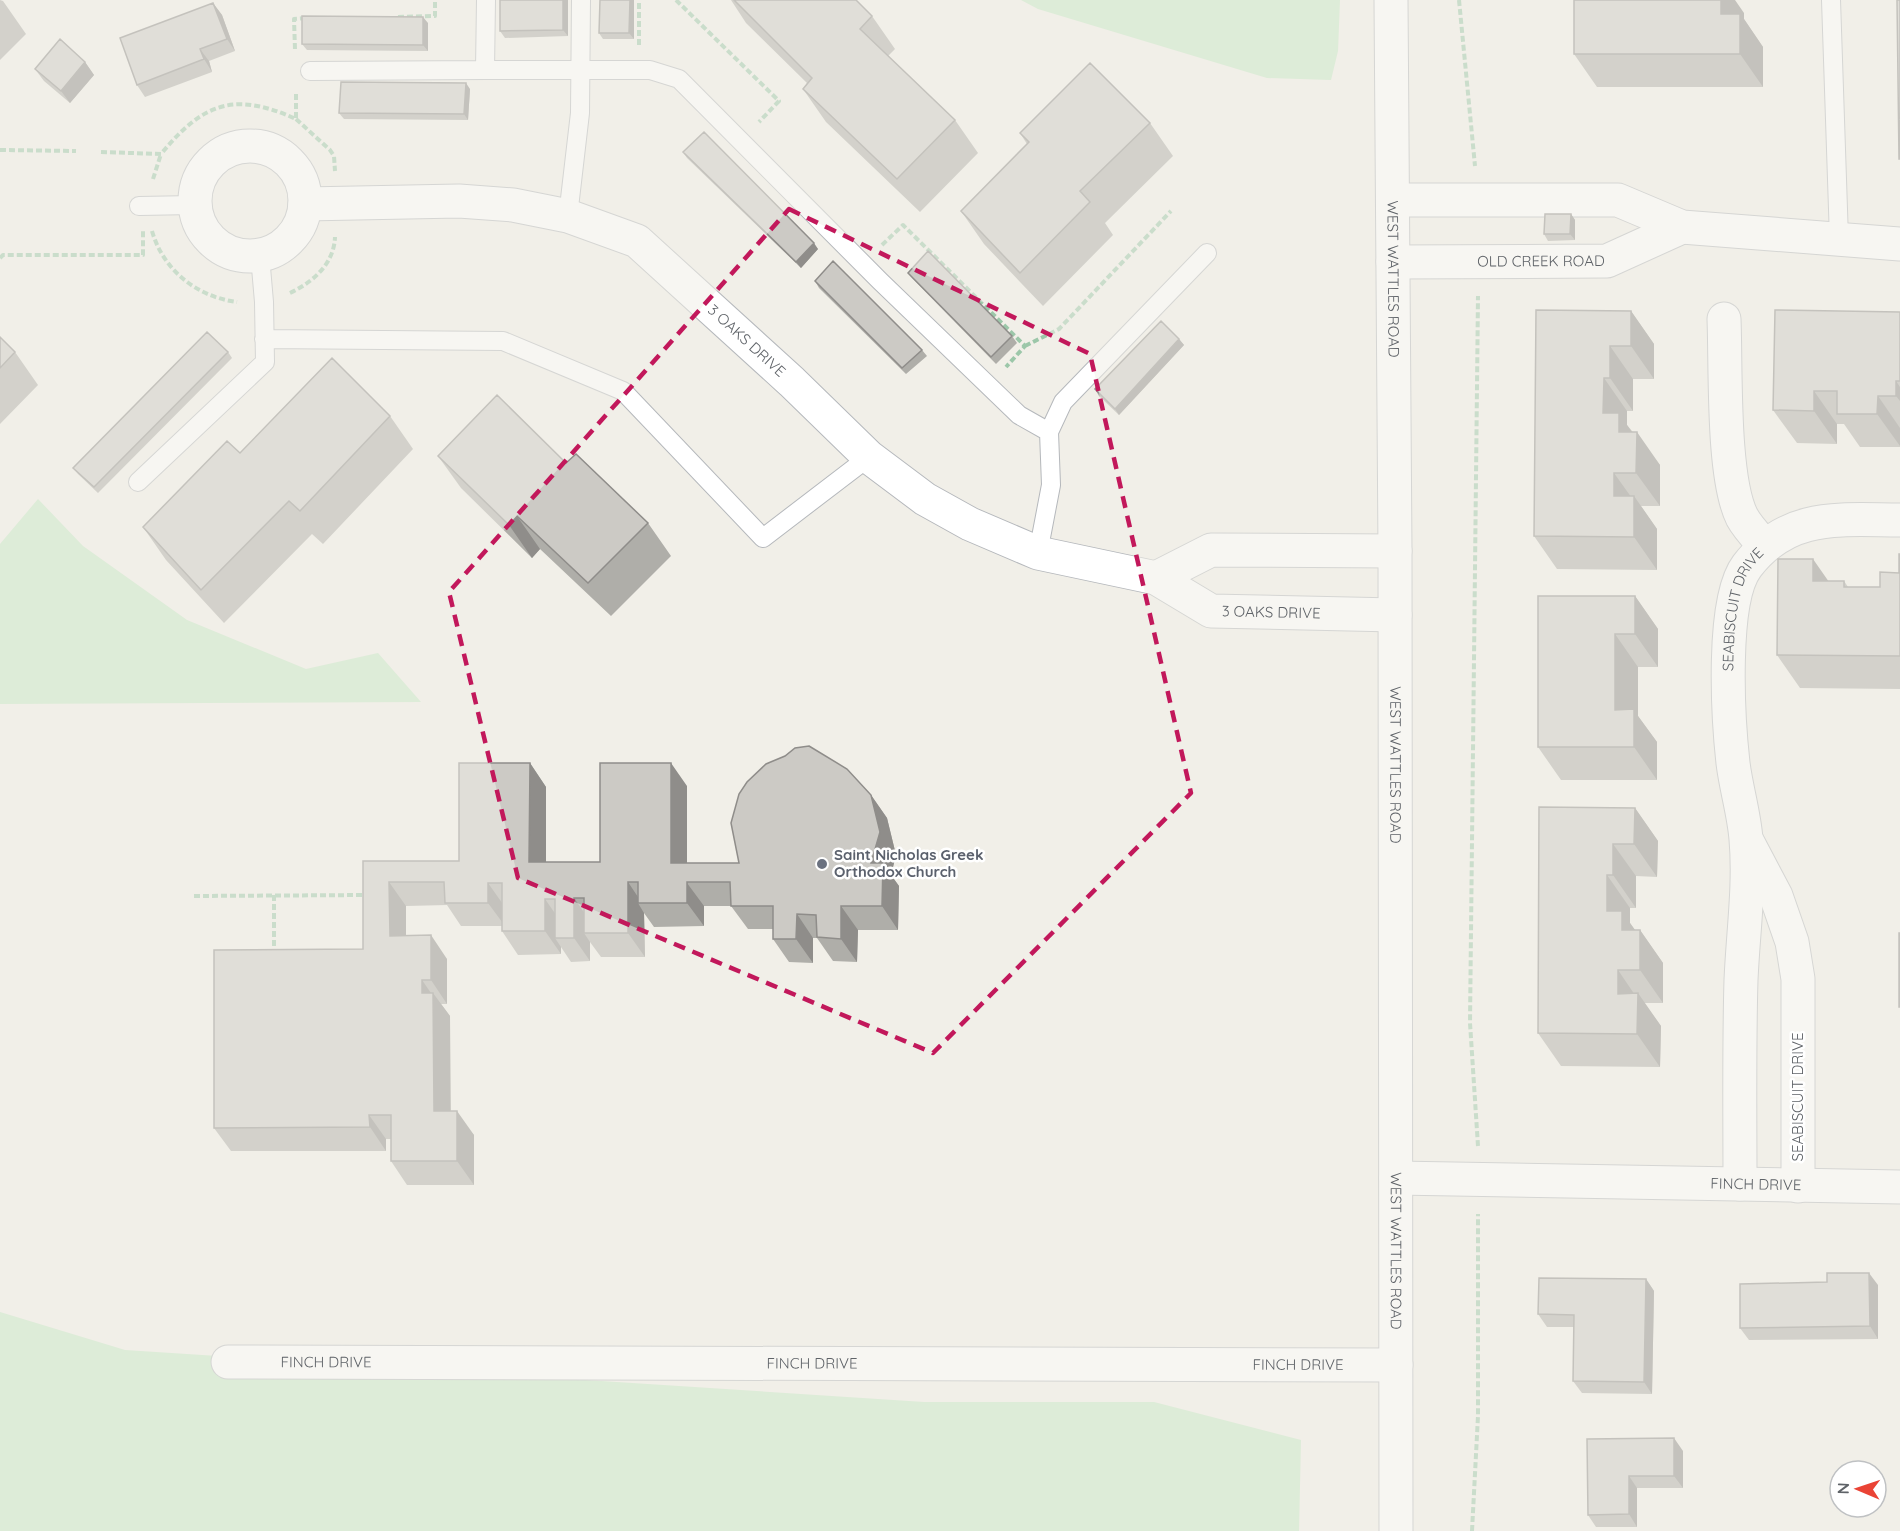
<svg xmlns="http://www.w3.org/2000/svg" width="1900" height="1531" font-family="Quicksand,sans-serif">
<rect width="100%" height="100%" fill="#f1efe8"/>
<path fill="#c5e8c5" d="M1021,0H1340L1338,51L1331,80L1267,78L1038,9Z
M38,499L83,546L187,620L306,669L378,653L421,702L0,704V544Z
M0,1312L125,1350L924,1402H1154L1301,1440L1299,1531H0Z"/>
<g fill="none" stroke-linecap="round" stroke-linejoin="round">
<defs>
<path id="service" d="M486,0L485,70H650L679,79L880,281L1019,415L1049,432L1051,485L1038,553
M1831,0L1839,239
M310,71L485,70
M139,206L194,205
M568,216L580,113L581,0
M264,339L503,341L623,391L763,538L869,457
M1049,432L1063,402L1207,253
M138,482L265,362L264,302L260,256"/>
<g id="minor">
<circle cx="250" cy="201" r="55"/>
<path d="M1393,200H1618L1682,227L1900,244"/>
<path id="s1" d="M305,204L459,201L513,205L568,216L637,241L792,382L869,457L925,499L970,524L1038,553L1156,578L1211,611L1395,615"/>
<path id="s2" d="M1393,262L1607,261L1682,227"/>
<path d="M1724,319C1726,367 1722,477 1742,517C1748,528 1757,537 1765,546"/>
<path d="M1156,578L1211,550L1395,551"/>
<path d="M1747,841L1776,896L1792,942L1798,979V1186"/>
<path id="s3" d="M1396,1178L1900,1187"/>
<path id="s4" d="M1740,1184C1740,1116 1739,1048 1741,980C1743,933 1750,885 1746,839C1744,813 1736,788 1733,763C1728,718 1721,600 1747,566C1788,512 1840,520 1900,520"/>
<path id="s5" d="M228,1362L1396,1365"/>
</g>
<g id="tertiary">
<path id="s6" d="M1391,0L1395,551L1396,1531"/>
</g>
</defs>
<use href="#service" stroke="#b5b8bc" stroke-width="20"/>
<use href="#minor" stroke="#b5b8bc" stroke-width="35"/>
<use href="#tertiary" stroke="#b5b8bc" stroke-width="35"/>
<path stroke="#9cc7a9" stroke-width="4" stroke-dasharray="6 3" stroke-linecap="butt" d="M676,0L779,101L759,122
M1459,0L1475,166
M398,17L435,16V0
M639,45V0
M295,49L294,19L307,18
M296,119L330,150L334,156L335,171
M0,150L76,151
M101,152L161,154C203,103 234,91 296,119V93
M153,179L161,154
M152,231C163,270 197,297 237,302
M882,245L903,225L1025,346L1006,367
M0,258L3,255H143V231
M290,293C313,282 334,264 335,237
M1025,346L1059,329L1171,211
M274,895V954
M194,896L367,895
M1478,1146L1470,1023L1478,296
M1472,1531L1478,1416V1214"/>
<use href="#service" stroke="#fff" stroke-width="18"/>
<use href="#minor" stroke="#fff" stroke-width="33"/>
<use href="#tertiary" stroke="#fff" stroke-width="33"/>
</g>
<path fill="#afaea9" d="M0,0L3,1L26,34L0,60Z
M568,0V36L505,38L500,31Z
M600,0H634V39H603L599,33Z
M731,0H856L872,16L895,49L888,56L955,120L978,153L920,212L826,122L803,89L807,83L746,23Z
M213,3L222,15L235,51L209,61L212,72L145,97L137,85Z
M1744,13V19L1763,47V87H1597L1574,54Z
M428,23V51L307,50L302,44Z
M85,62L94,75L70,103L44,81L35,69Z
M470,89L468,120L344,119L339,113Z
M1150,123L1173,156L1105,223L1113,235L1043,306L984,244L961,211L1027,144L1020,133Z
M683,152L818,249L801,268L687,158Z
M1571,214L1575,220V240L1548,241L1544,234Z
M908,273L1012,336L1017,343L996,364L913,279Z
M815,281L922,350L927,356L906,374L819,288Z
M1536,310L1631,311L1654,344V379H1633V411H1627V425L1660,465V506H1641L1657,529V570L1557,569L1534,536Z
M1900,312V447H1860L1844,424H1837V444L1797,443L1773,410Z
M0,337L15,352L38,385L0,424Z
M1179,339L1184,345L1119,415L1099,396L1095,389Z
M228,352L232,358L98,493L78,474L73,468Z
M390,416L413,449L323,544L312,534L224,623L166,560L143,527L240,453Z
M438,456L566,463L648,523L671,556L611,616L540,549L532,558L461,488Z
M1900,554V689L1800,688L1777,655L1828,581H1844L1848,587H1880L1899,573Z
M1635,596L1658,629V667H1638V716L1657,742V780H1561L1538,747Z
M530,763L546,787V862H600L687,786V863H739L871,795L887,818L896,855L891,875L899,886L898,930H858L857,962L833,961L817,938H813V963L789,962L773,939V929H748L731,906H704V926L654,927L644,913L645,957H601L590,942V961L571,962L561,947V954L518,955L502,931V926H461L447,905L406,906V936L447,959V1004H441L450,1016V1111L474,1135V1185H407L391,1161V1139H386V1151H231L214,1128L363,949V861H459Z
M1539,807L1635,808L1658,841L1657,877L1636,876V908H1630V923L1635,930H1640L1663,963V1003H1644L1661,1026L1660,1067L1561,1066L1538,1033Z
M1646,1279L1654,1291L1652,1394L1582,1393L1573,1381L1574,1327H1547L1538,1314Z
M1827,1282L1878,1285V1339L1749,1340L1740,1328Z
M1587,1439L1683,1451V1488H1637V1527H1596L1588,1515Z"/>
<path fill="#8f8d8a" d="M563,0H568V36L563,30Z
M630,0H634V39L629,33Z
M1721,0H1735L1744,13V19L1763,47V87L1740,54L1721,14Z
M213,3L222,15L235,51L227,39Z
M423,17L428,23V51L423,45Z
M200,49L209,61L212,72L204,59Z
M85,62L94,75L70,103L61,91Z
M466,83L470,89L468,120L464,114Z
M1571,214L1575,220V240L1570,234Z
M814,243L818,249L801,268L796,262Z
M1631,311L1654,344V379L1631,346Z
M1179,339L1184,345L1119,415L1115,409Z
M1610,346L1633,379V411L1610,378Z
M1604,378L1627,411V425L1637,439V432L1660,465V506L1636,473L1603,413Z
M1896,381L1900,387V401L1896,396Z
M1814,391L1837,424V444L1814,411Z
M1878,396L1900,428V446L1877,414Z
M1614,473L1634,501V496L1657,529V570L1634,537L1614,496Z
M517,516L540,549L532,558L509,525Z
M1813,559L1836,592L1813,581Z
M1635,596L1658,629V667L1635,634Z
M1615,634L1638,667V716L1657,742V780L1634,747L1615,710Z
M530,763L546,787V886L529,862Z
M671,763L687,786V883L704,906V926L687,903L671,863Z
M871,795L887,818L896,855L891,875L899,886L898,930L882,906L871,863Z
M1635,808L1658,841L1657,877L1634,844Z
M1613,844L1636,876V908L1613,875Z
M1607,875L1630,908V923L1640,937V930L1663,963V1003L1640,970L1607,911Z
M389,882L406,906V959L390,936Z
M628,882L642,903H638L644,913L645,957L628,933Z
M488,883L505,907V926L488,903Z
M574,898L590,921L584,933L590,942V961L574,938Z
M545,899L561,922L555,938L561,947V954L545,931Z
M841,906L858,930L857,962L841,939Z
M797,914L813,938V963L796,939Z
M431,935L447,959V1004L431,980Z
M1618,970L1637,998L1638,993L1661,1026L1660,1067L1637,1034L1618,994Z
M422,980L433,996V993L450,1016L451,1135L434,1111L422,993Z
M457,1111L474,1135V1185L457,1161Z
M369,1115L386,1139V1151L370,1127Z
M1869,1273L1878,1285V1339L1870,1326Z
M1646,1279L1654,1291L1652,1394L1644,1382Z
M1674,1438L1683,1451V1488L1674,1476Z
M1629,1476L1637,1488V1527L1629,1514Z"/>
<path fill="#cccac5" stroke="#8f8d8a" stroke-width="1.5" d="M500,0H563V30L500,31Z
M600,0H630L629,33H599Z
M734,0H856L872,16L860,29L955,120L897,179L803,89L812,78Z
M1574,0H1721V14H1740V54H1574Z
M1897,0H1900V159H1899Z
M213,3L227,39L200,49L204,59L137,85L120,38Z
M302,16L423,17V45L302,44Z
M60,39L85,62L61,91L35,69Z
M1090,63L1150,123L1080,191L1090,202L1020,273L961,211L1029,142L1020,133Z
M341,82L466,83L464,114L339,113Z
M704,132L814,243L796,262L683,152Z
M1545,214H1571L1570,234H1544Z
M928,251L1012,336L991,357L908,273Z
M833,261L922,350L902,368L815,281Z
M1536,310L1631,311V346H1610V378H1604L1603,413H1619V432H1637L1636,473H1614V496H1634V537L1534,536Z
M1775,310L1900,312V381H1896V396H1878L1877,414H1837V391H1814V411L1773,410Z
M1161,321L1179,339L1115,409L1095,389Z
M207,332L228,352L94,487L73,468Z
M0,337L15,352L0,368Z
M332,358L390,416L300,511L289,501L201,590L143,527L227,441L240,453Z
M497,395L566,463L576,454L648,523L588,583L517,516L509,525L438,456Z
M1899,554H1900V656L1777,655L1778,559H1813V581H1844V587H1880V572L1899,573Z
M1538,596H1635V634H1615V710L1634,709V747H1538Z
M809,746L847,769L871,795L880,832L871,863H883L882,906H841V939L817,937L816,915L797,914L796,939H773V906H731L730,882H687V903H638V882H628V933H584V898H574V938H555V899H545V931H502V883H488V903H445L444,882H389L390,936L431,935V980H422V993H433L434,1111H457V1161H391V1115H369L370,1127L214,1128V950L363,949V861H459V763H530L529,862H600V763H671V863H739L731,823L739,794L747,782L766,764L785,756L795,748Z
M1539,807L1635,808L1634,844H1613V875H1607V911H1622V930H1640V970H1618V994L1638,993L1637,1034L1538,1033Z
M1899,933H1900V1007H1899Z
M1827,1273H1869L1870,1326L1740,1328V1284L1827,1282Z
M1539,1278L1646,1279L1644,1382L1573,1381L1574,1315L1538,1314Z
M1674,1438V1476H1629V1514L1588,1515L1587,1439Z"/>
<path d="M0 0H1900V1531H0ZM789,209L1090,354L1191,793L933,1053L518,878L449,592Z" fill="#f1efe8" fill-opacity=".55" fill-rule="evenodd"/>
<path fill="none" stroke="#c2185b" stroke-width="4.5" stroke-dasharray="12 8" stroke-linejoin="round" d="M789,209L1090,354L1191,793L933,1053L518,878L449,592Z"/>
<circle fill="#6b7280" stroke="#fff" stroke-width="2" cx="822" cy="864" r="6"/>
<g text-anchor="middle" stroke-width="5" stroke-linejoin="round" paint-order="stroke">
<g font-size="15" fill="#5f6368" stroke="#fff">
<text dy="5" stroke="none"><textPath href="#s2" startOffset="148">OLD CREEK ROAD</textPath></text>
<text dy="5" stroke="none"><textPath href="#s6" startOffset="279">WEST WATTLES ROAD</textPath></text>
<text dy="5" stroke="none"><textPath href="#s1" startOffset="486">3 OAKS DRIVE</textPath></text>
<text dy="5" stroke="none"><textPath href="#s4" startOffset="579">SEABISCUIT DRIVE</textPath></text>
<text dy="5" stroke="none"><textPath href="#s1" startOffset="1095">3 OAKS DRIVE</textPath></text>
<text dy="5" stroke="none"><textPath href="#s6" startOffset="765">WEST WATTLES ROAD</textPath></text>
<text transform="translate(1798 1097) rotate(-90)" y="5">SEABISCUIT DRIVE</text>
<text dy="5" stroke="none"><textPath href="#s3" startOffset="360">FINCH DRIVE</textPath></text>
<text dy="5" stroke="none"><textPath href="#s6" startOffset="1251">WEST WATTLES ROAD</textPath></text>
<text dy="5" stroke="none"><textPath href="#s5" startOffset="98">FINCH DRIVE</textPath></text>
<text dy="5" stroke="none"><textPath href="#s5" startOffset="584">FINCH DRIVE</textPath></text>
<text dy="5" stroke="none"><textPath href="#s5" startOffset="1070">FINCH DRIVE</textPath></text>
</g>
<g font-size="15" font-weight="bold" fill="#5b616d" stroke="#fff" text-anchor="start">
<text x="834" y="860">Saint Nicholas Greek<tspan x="834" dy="17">Orthodox Church</tspan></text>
</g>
</g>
<g transform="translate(1858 1489) rotate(272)"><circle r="28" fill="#ffffff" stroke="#bfc1c3" stroke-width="1.5"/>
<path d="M0-4.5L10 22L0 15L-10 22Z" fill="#ea4335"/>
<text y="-9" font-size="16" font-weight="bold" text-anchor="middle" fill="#5f6368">N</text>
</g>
</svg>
